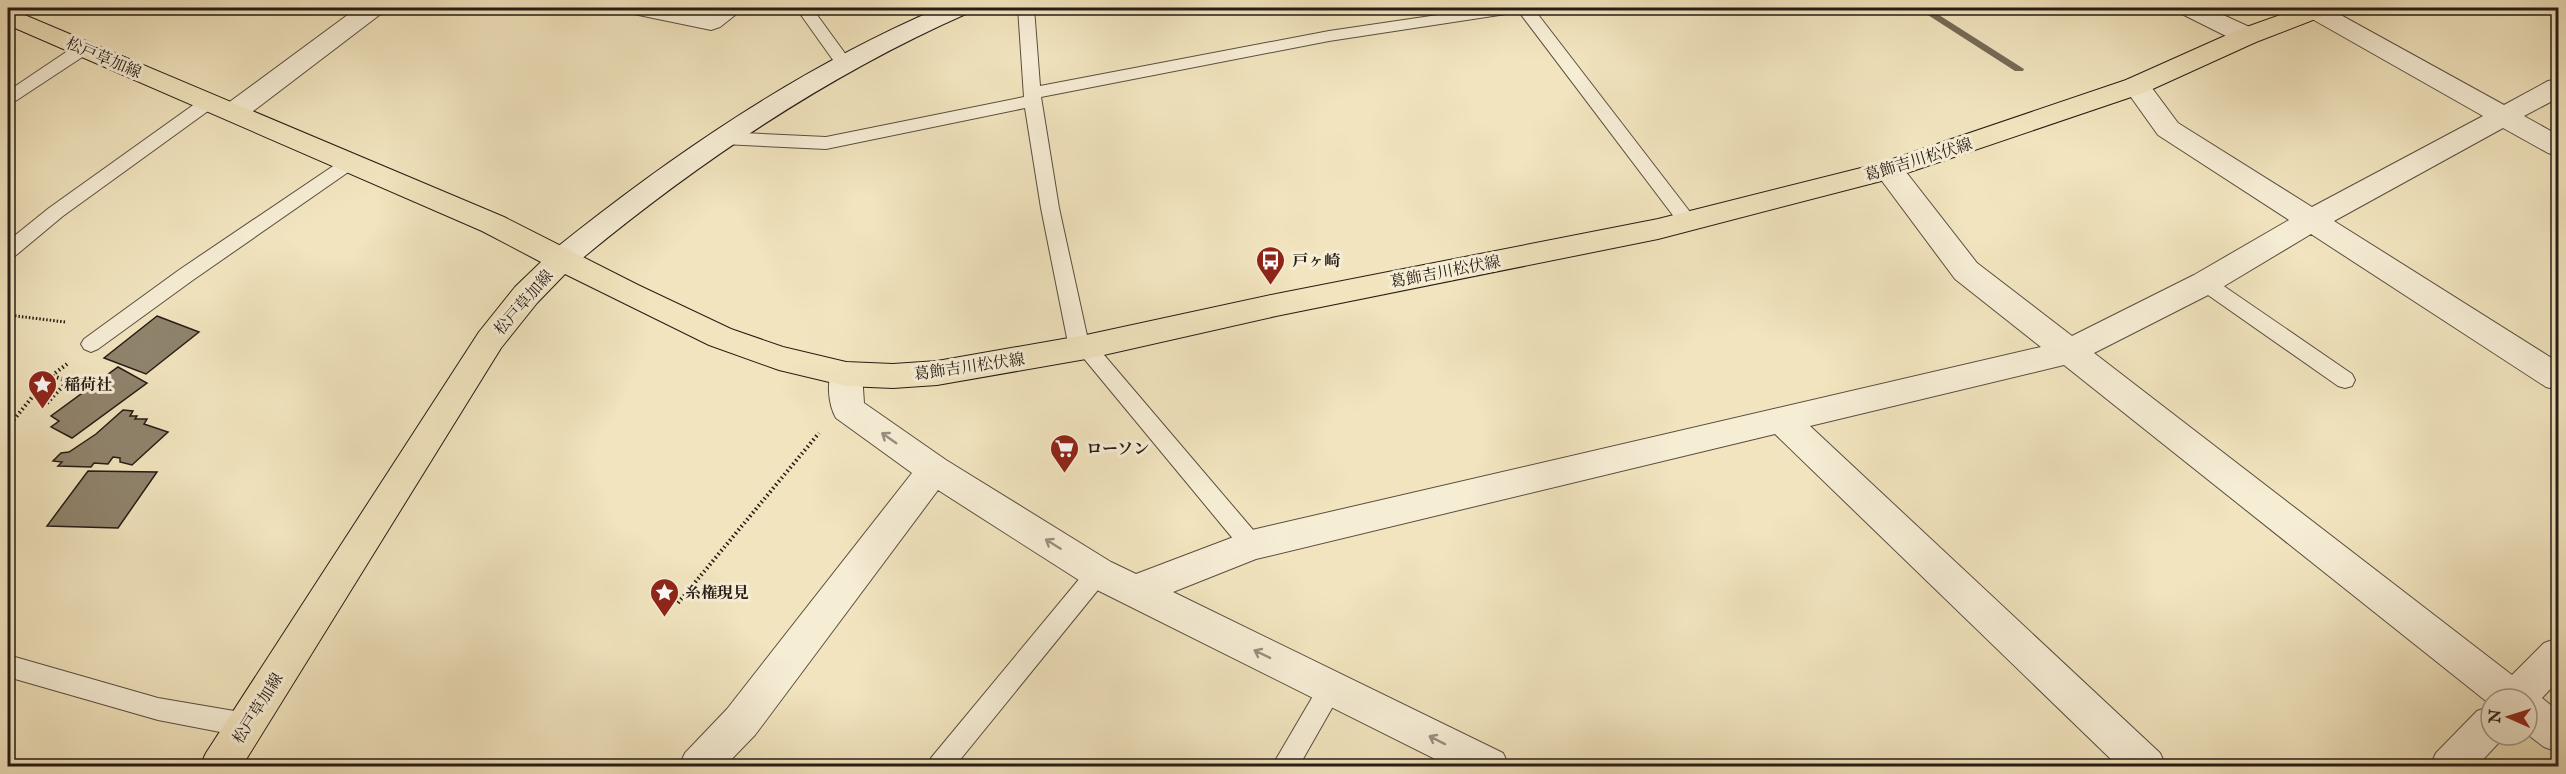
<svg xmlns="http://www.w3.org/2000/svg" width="2566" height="774" font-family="'IM FELL English','Noto Serif JP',serif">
<rect width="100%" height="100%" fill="#f1e4be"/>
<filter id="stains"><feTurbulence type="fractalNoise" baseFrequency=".00333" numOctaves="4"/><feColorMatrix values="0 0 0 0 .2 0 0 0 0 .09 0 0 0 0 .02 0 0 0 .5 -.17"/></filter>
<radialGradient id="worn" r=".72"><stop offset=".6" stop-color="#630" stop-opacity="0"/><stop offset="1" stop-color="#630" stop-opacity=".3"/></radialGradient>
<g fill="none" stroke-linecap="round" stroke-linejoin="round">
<path fill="#766b58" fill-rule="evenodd" d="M1917,8H1928L2024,69L2023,71H2015Z"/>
</g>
<path fill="#90846d" stroke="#261c15" stroke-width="1.5" d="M157,316L199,332L146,374L104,358Z
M118,367L147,383L72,438L51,427L59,421L51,416Z
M123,410L133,411L130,416H137L135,419H147L144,424L168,432L132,465L120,462V458L113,457L108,464L94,463L91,467L58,466L62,462L53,461L61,453L69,452L96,434Z
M88,471L157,472L118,528L47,526Z"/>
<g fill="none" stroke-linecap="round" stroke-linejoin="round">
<defs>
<path id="lane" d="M796,8H812L852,63L850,67H838Z
M1018,8H1034L1040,86L1329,31L1485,8H1533L1697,221L1695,226L1688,227L1681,226L1519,12L1329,41L1041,97L1059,208L1088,340L1093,342L1260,538L1264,545L1260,552L1252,555L1244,552L1081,355L1072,353L1069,348L1041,208L1025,108L826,149L723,144L717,142L714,138L717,134L723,132L826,137L1024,97Z
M84,43L92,48L90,52L14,102L8,103V91L78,44Z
M209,97L215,98L218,102L215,106L63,216L15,256L8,258V241L49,208L203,98Z
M351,156L357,158L360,162L357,166L193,280L98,349L91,352L84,349L81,344L84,339L179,270L345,158Z
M2205,276L2212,278L2352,374L2355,380L2352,386L2345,388L2338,386L2198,288L2195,283L2198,278Z
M1098,563L1106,566L1110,573L1106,580L955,766H927L931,758L1090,566Z
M8,655L158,698L246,713L255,717L259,725L255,733L246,737L158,720L8,677Z
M1332,676L1341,679L1344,687L1299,766H1272L1323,679Z"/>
<path id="street" d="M357,8H386L382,13L244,118L234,121L224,118L220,112L224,106Z
M625,8H675L707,13L716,8H736L739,12L720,27L711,30L629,13Z
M2176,8H2208L2256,30L2260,36L2256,42L2247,44L2238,42L2180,13Z
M2303,8H2328L2504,105L2548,81L2558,79V98L2524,116L2558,135V156L2548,153L2503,128L2334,221L2558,362V390L2546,387L2311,234L2216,291L2094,353L2512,675L2544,643L2558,638V681L2542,698L2558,711V752L2544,747L2527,734V699H2491V705L2064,365L1810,426L2160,753L2166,766H2118L1775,434L1256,559L1173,592L1503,753L1509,766H1449L1085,584L938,490L755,735L725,766H679L685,753L727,709L912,473L836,418C828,404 826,380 834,365L846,362L858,365L862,374L864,403L946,460L1111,562L1136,574L1252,530L2041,347L1955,279L1879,177L1875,170L1879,163L1889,161L1899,163L1977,263L2072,336L2194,275L2289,220L2158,135L2123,86L2126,80L2136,78L2146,80L2178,123L2312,207L2483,116L2305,15L2301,10Z
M2491,706V735H2506L2477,766H2430L2436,753L2477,711Z"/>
<path id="secondary" d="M939,8H972L968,13C823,77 694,165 573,266L562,270L551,266L547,259L551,252C671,155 798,69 939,8Z"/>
<path id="primary" d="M8,8L504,217L638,285L731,329L783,347L846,362L893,364L937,361L1086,335L1276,294L1658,219L1881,163L2126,80L2238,30L2300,8H2335L2331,13L2256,42L2146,92L1889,179L1658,239L1276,316L1086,359L937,385L893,388L846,386L779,370L709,345L565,274L537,303L501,348L242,766H200L206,753L479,332L515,287L541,262L482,231L8,25Z"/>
</defs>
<use href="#lane" stroke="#594e3f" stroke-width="2"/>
<use href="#street" stroke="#594e3f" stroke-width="2"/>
<use href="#secondary" stroke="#261c15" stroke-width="2"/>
<use href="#primary" stroke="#261c15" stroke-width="2"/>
<path stroke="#261c15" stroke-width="3" stroke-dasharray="1.5 2" stroke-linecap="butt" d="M8,315L65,322"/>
<path stroke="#261c15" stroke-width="4" stroke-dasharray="1.5 3" stroke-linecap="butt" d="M47,403L68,381L53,376
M8,427L46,380L67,364
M678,603L819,433"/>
<use href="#lane" fill="#f6edd5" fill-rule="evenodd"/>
<use href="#street" fill="#f6edd5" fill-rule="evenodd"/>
<use href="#secondary" fill="#f6edd5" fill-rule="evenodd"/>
<use href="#primary" fill="#f1e4be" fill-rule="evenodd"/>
</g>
<defs><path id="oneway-shaft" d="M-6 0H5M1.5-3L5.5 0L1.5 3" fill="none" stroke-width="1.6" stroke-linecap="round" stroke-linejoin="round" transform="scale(1.5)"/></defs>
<g stroke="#988f7f">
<use href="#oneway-shaft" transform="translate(889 438) rotate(-145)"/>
<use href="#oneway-shaft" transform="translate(1053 544) rotate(-148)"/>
<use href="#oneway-shaft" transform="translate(1262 654) rotate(-154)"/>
<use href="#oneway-shaft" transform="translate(1437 740) rotate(-153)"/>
</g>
<defs>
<symbol id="bus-pin" viewBox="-11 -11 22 30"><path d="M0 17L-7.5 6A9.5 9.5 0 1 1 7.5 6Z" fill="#8f2418" stroke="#f6edd5"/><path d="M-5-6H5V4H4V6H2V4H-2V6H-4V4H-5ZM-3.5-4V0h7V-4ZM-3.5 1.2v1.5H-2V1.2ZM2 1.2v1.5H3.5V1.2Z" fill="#fff"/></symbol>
<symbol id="sight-pin" viewBox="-11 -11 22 30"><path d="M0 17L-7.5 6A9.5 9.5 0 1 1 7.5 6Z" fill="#8f2418" stroke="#f6edd5"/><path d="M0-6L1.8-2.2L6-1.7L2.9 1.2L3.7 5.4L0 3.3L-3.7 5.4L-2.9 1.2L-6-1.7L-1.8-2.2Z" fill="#fff"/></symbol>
<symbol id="supermarket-pin" viewBox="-11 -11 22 30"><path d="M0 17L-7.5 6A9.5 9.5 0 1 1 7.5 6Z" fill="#8f2418" stroke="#f6edd5"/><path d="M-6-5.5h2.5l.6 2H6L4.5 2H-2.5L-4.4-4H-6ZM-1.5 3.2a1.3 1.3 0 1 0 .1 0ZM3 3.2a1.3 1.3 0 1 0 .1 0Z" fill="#fff"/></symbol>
</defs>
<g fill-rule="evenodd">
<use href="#bus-pin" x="1254" y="244" width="33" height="45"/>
<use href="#sight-pin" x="26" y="368" width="33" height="45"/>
<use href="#supermarket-pin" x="1048" y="432" width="33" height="45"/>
<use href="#sight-pin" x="648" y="576" width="33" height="45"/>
</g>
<g text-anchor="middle" stroke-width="6" stroke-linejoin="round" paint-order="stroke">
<g font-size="16" fill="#261c15" stroke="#f6edd5">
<text transform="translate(104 57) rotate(23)" y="6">松戸草加線</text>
<text transform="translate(1918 159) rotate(-17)" y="6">葛飾吉川松伏線</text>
<text transform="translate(1445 271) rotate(-11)" y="6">葛飾吉川松伏線</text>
<text transform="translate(523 302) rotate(-49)" y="6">松戸草加線</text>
<text transform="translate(969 366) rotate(-8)" y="6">葛飾吉川松伏線</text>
<text transform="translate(257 708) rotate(-58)" y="6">松戸草加線</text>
</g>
<g font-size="16" font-weight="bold" fill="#261c15" stroke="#f6edd5" text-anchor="start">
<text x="1292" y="266">戸ヶ崎</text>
<text x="64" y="390">稲荷社</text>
<text x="1086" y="454">ローソン</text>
<text x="685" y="598">糸権現見</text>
</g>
</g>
<rect width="2566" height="774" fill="none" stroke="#f1e4be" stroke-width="30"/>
<rect x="9" y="9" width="2548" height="756" fill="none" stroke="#261c15" stroke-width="3"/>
<rect x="15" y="15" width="2536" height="744" fill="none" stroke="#261c15" stroke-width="1.5"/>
<g transform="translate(2509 717) rotate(273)"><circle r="28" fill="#f6edd5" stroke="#a39988" stroke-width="1.5"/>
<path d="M0-4.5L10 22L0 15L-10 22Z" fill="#8f2418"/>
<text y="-9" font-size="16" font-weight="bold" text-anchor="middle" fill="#261c15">N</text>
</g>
<rect width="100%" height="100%" filter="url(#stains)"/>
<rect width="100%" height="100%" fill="url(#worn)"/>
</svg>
